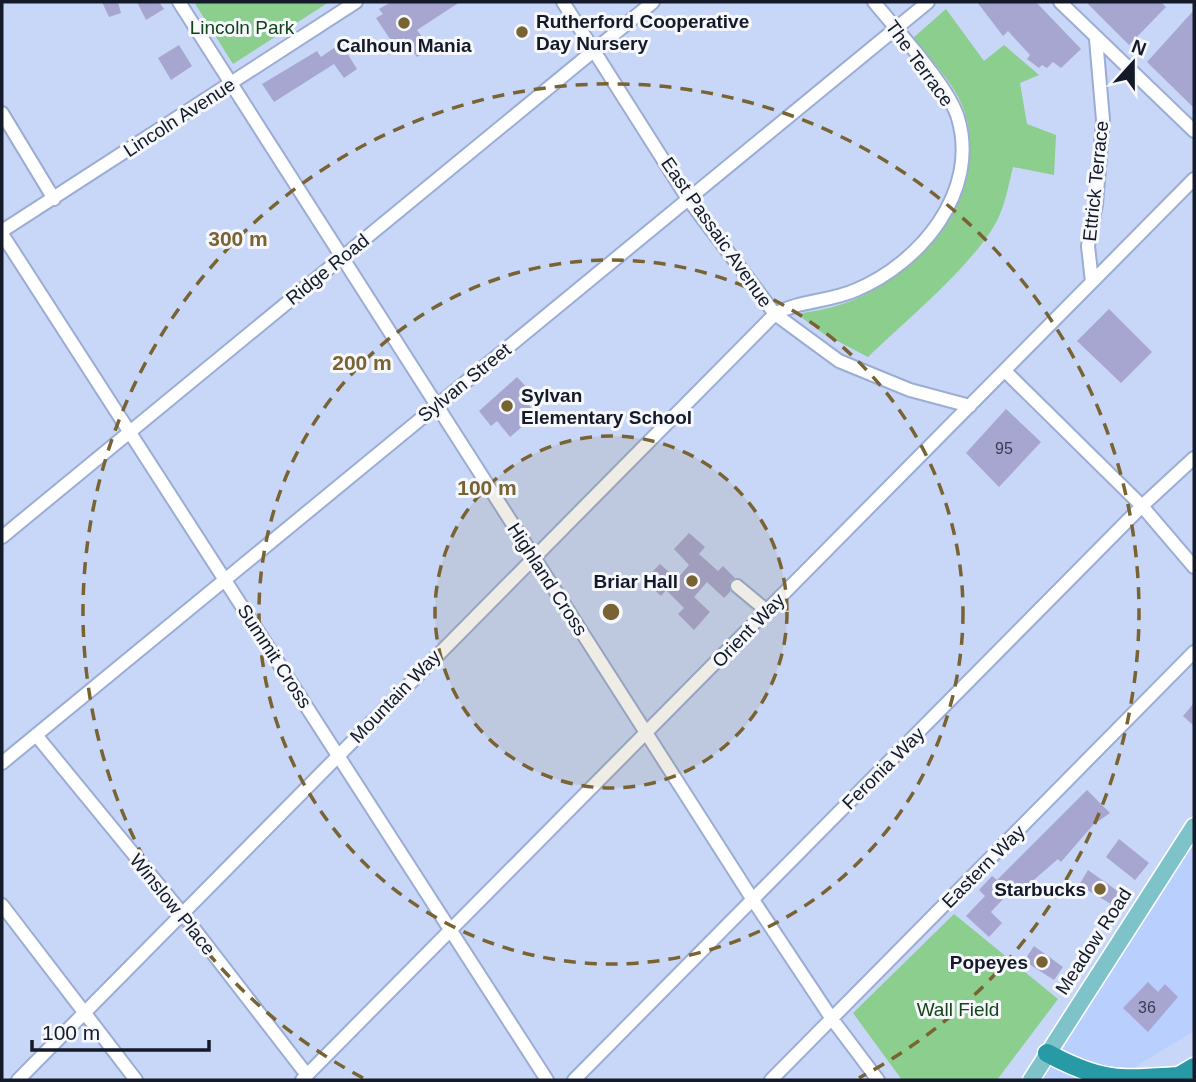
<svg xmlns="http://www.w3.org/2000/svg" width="1196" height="1082" font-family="Helvetica,sans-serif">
<rect width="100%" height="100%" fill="#c8d7f7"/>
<path fill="#b9cffe" d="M1194,843V1031L1114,1080H1037L1068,1026Z"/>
<path fill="#8bce8e" d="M194,2H329L233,64Z
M946,9L984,61L1004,45L1039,75L1020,83L1027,124L1056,135L1054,175L1013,167C1009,183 1006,200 1000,214C983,257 902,324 868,357L824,334L797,314C820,310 844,306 864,295C928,261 987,190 965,113C957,85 930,60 913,38Z
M954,914L1058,999L997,1080H902L853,1013Z"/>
<path fill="#a7a6d0" d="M102,2H118L121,13L109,17Z
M137,2H159L164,9L146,20Z
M391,2H460L417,30L430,48L417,57L404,38L394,45L376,18L383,14L379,9Z
M977,2H1036L1081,49L1061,68L1053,62L1047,68L1042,65L1039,68L1027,59L1030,55L1008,31L1003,36Z
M1086,2H1161L1166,7L1129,45Z
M1194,10V108L1147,62Z
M341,43L357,69L344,78L334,64L274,102L262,84L317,51L321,57Z
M179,45L192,66L171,80L158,58Z
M1109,309L1152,352L1121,383L1077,341Z
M517,377L533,394L525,401L537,414L510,437L497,421L491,426L479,411Z
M1006,409L1041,442L999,487L966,453Z
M689,533L705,547L699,554L718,571L723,566L735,578L730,581V592L724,598L707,582L694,597L710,612L694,630L678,614L684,608L666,590L661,596L644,580L660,564L677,579L689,565L674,549Z
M1194,703V726L1183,716Z
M1087,790L1110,813L1093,825L1061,862L1058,859L1021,891L1015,886L991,912L1002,923L989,937L966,916L985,896L979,890L992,876L997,880Z
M1119,839L1149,863L1135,880L1106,857Z
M1088,870L1119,892L1111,904L1079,885Z
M1034,946L1063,967L1054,980L1024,961Z
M1148,982L1158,992L1165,984L1178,997L1148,1032L1123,1008Z"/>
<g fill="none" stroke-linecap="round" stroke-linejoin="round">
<defs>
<path id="minor" d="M179,2L753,900L832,1019L878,1080
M563,2L688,199L775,314L839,361L910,390L970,406
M1060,2L1194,131
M2,113L54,199
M2,231L356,2
M2,234L547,1080
M1092,282L1088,246L1096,204L1103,120L1096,39
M1005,371L1142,506L1194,567
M2,537L653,2
M737,586L767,611
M36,735L181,912L307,1075
M2,763L928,2
M2,905L136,1080
M18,1080L775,314C800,300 829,302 856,290C920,263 980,192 958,118C949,87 896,29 874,2
M302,1080L1194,179
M574,1080L1142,506L1194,458
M771,1080L1194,652"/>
<path id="major" d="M1031,1080L1194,826"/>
<path id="highway" d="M1047,1053C1101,1082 1118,1080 1179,1076
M1172,1080L1194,1067"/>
</defs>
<use href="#minor" stroke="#9badd4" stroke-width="16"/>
<use href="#major" stroke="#fff" stroke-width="19"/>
<use href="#highway" stroke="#fff" stroke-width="21"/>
<use href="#minor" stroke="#fff" stroke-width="12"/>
<use href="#major" stroke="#7ec2ca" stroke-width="16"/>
<use href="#highway" stroke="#289aa6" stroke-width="18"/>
</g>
<circle cx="611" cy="612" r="176" fill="#796333" fill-opacity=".12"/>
<g fill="none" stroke="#796333" stroke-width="3.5" stroke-dasharray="12 9">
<circle cx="611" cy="612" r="176"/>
<circle cx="611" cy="612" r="352"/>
<path d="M363 1078A528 528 0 1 1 859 1078"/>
</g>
<g fill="#796333" stroke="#f6f8fc" stroke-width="2.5">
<circle cx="404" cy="23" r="7"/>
<circle cx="522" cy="32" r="7"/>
<circle cx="507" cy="406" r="7"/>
<circle cx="692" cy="581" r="7"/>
<circle cx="1100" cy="889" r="7"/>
<circle cx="1042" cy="962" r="7"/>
</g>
<g text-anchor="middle" stroke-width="6" stroke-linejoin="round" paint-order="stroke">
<g font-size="16" fill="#393d53">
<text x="1004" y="454">95</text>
<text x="1147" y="1013">36</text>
</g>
<g font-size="19" font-weight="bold" fill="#141a29" stroke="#f6f8fc" text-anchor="end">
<text x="536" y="28" text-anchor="start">Rutherford Cooperative<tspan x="536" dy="22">Day Nursery</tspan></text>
<text x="404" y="52" text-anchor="middle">Calhoun Mania</text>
<text x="521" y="402" text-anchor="start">Sylvan<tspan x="521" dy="22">Elementary School</tspan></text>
<text x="678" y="588">Briar Hall</text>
<text x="1086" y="896">Starbucks</text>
<text x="1028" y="969">Popeyes</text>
</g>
<g font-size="19" fill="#124418" stroke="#f6f8fc">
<text x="242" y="34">Lincoln Park</text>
<text x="958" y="1016">Wall Field</text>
</g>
<g font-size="19" fill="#141a29" stroke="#f6f8fc">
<text transform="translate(920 63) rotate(54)" y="7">The Terrace</text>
<text transform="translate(179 117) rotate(-33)" y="7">Lincoln Avenue</text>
<text transform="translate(1095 181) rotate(-84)" y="7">Ettrick Terrace</text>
<text transform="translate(717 232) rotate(55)" y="7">East Passaic Avenue</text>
<text transform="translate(327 269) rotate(-39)" y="7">Ridge Road</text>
<text transform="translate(464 382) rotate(-39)" y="7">Sylvan Street</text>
<text transform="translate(548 579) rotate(57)" y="7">Highland Cross</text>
<text transform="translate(748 630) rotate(-46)" y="7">Orient Way</text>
<text transform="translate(275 656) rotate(57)" y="7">Summit Cross</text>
<text transform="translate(395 696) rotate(-46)" y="7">Mountain Way</text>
<text transform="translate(883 768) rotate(-45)" y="7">Feronia Way</text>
<text transform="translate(983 866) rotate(-45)" y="7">Eastern Way</text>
<text transform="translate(173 904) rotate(51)" y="7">Winslow Place</text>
<text transform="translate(1093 941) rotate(-57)" y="7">Meadow Road</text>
</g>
</g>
<circle cx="611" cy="612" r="10" fill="#796333" stroke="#f6f8fc" stroke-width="3.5"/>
<g font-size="21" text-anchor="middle" font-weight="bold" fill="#796333" stroke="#f6f8fc" stroke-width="6" stroke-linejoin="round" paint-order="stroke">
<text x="238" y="246">300 m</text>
<text x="362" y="370">200 m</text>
<text x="487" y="495">100 m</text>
</g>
<rect width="1196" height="1082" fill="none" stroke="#141a29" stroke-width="7"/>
<g transform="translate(1133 63) rotate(21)" stroke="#f6f8fc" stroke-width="5" paint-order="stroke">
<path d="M0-5L12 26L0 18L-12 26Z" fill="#141a29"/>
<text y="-10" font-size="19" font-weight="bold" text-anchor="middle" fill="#141a29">N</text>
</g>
<path d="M32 1040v10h177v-10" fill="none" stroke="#141a29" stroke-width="3.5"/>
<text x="42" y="1040" font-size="21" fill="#141a29" stroke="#f6f8fc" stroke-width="5" paint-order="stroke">100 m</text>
</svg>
